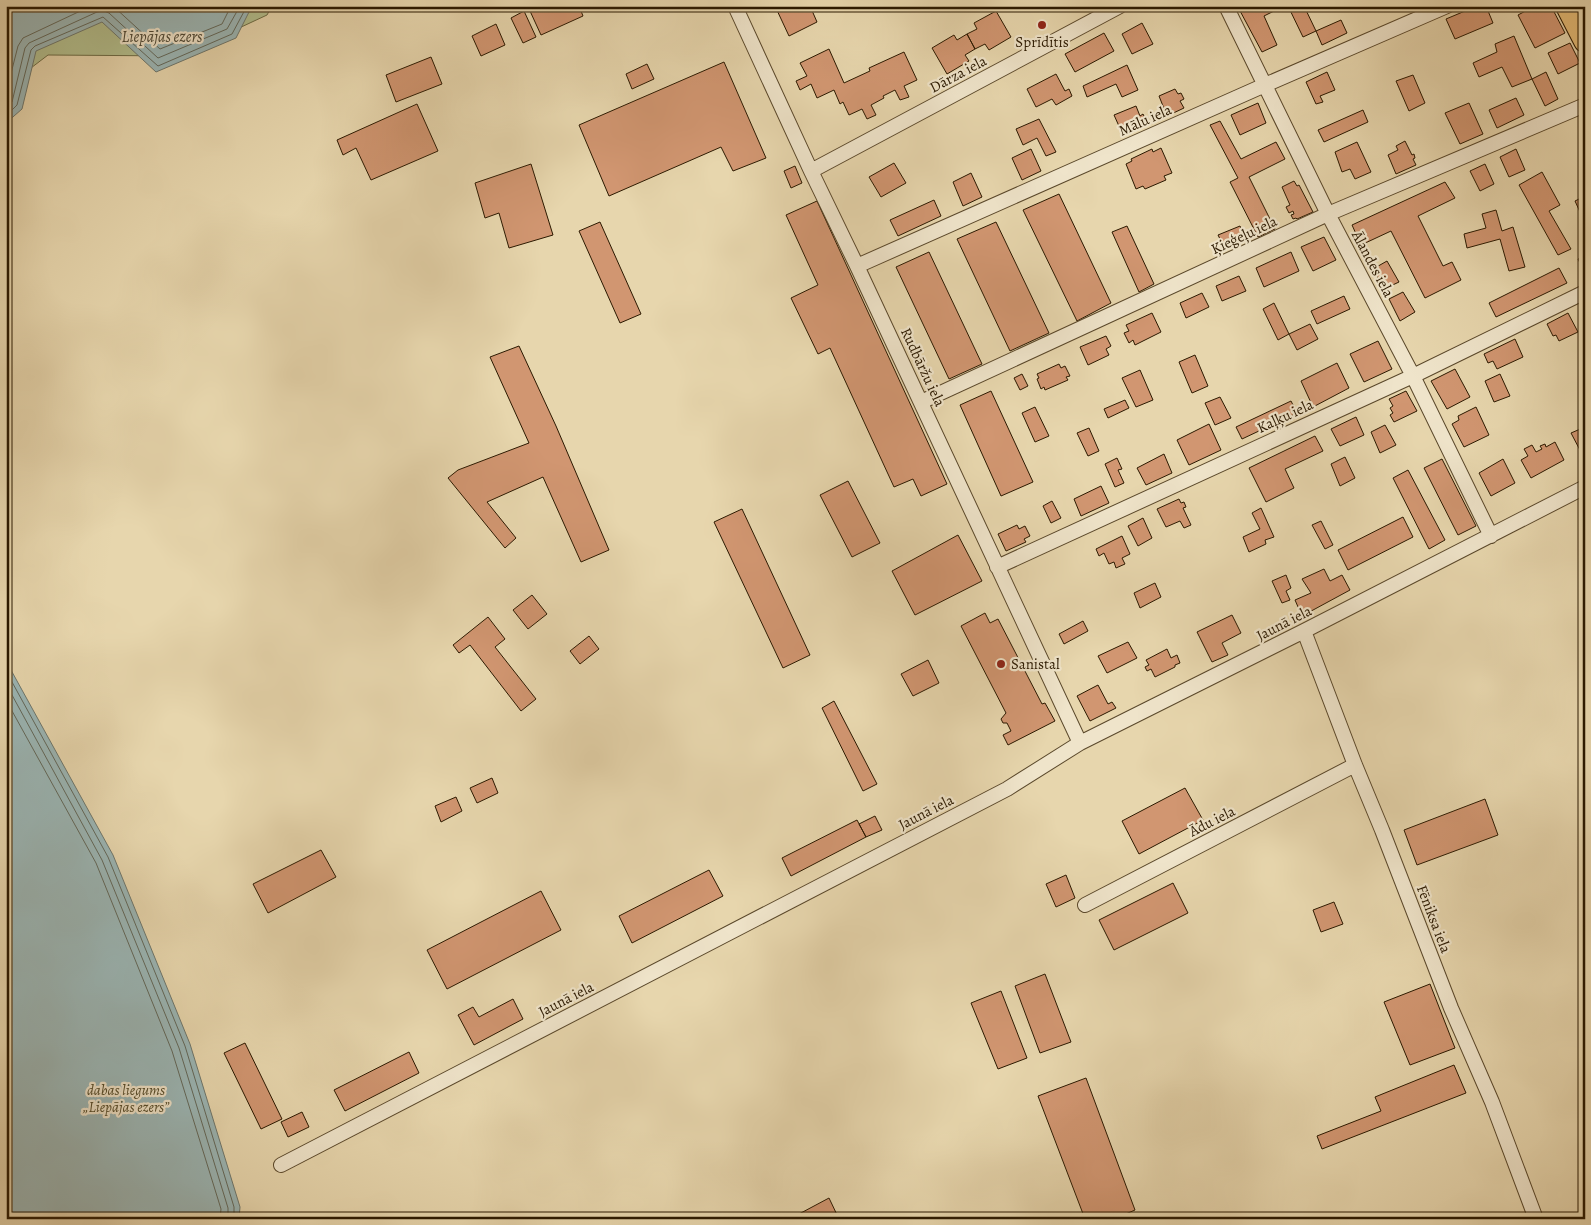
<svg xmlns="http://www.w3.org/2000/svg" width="1591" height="1225" font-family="Alegreya,serif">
<rect width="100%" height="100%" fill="#e7d6ad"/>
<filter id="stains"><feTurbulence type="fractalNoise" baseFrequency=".004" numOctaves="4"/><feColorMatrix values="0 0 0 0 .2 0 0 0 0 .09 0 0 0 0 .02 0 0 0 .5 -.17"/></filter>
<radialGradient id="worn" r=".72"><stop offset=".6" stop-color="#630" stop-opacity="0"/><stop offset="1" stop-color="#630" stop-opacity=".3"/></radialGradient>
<path fill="#b2be8d" stroke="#6e6c46" d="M6,6H272L267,15L179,56L48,55L6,87Z"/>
<path fill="#9bb6b5" stroke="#6e776d" d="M6,6H252L236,38L156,72L102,22L36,51L22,109L6,123Z
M6,661L113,855L190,1044L240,1207L239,1219H6Z"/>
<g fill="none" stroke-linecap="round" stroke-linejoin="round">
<path stroke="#63685a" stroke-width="1" d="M113,6L160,49L222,24L231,6
M6,93L18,46L23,38L91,6
M6,107L12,102L25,48L29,43L97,12L104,11L109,13L158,58L227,29L240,6
M6,116L17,105L31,50L35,46L103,17L158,66L232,34L247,6
M6,671L108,857L185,1046L234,1207V1219
M6,684L102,860L179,1048L228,1208V1219
M6,700L96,863L172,1051L221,1209L220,1219"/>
</g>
<path fill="#d19671" stroke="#2b1900" d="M540,6H579L583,16L541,35L530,11Z
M775,6H810L817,22L789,36Z
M1247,6H1271L1274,11L1264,16L1277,45L1262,52L1239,9Z
M1288,6H1304L1316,31L1303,37Z
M1477,6H1486L1493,23L1455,39L1446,19Z
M1535,6H1551L1565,33L1535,48L1518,15Z
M524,11L536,37L523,43L511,18Z
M996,11L1011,37L989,50L985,44L975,49L967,34L977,29L974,23Z
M1341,20L1347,33L1322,45L1316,31Z
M1142,23L1153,44L1132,54L1122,34Z
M496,24L505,45L481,56L472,36Z
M1104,33L1114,51L1075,72L1065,54Z
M967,34L975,49L965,55L969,61L947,74L932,48L954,35L957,40Z
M1514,36L1532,79L1512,87L1502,67L1479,77L1473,63L1497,52L1495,44Z
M1570,43L1580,63L1558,74L1548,53Z
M829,49L844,83L870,71L869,68L904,52L917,80L904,86L909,97L900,100L895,90L883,96L884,98L871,105L876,115L867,119L862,109L849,115L843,102L840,104L834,90L817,98L811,84L800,90L796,81L807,76L800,63Z
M431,57L442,84L396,102L386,75Z
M724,62L766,158L733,171L721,147L609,196L579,125Z
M647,64L654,79L632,89L626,74Z
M1127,65L1138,90L1122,97L1116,84L1087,97L1083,86Z
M1327,72L1335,90L1320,96L1323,102L1316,104L1306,82Z
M1546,72L1558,99L1545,106L1532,79Z
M1056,74L1065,91L1069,89L1072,96L1056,105L1052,99L1036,107L1027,89Z
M1413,75L1425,103L1409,111L1396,81Z
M1175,89L1178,94L1181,93L1184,99L1180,101L1184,108L1167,116L1159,96Z
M1516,98L1524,115L1497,128L1489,110Z
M1258,103L1266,123L1240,135L1231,115Z
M1469,103L1483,134L1460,144L1445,113Z
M417,104L438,151L371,180L356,148L343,155L337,140Z
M1136,106L1140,116L1143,114L1145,118L1141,119L1144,126L1123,135L1114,115Z
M1363,110L1368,122L1324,142L1318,130Z
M1039,119L1056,152L1046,156L1037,138L1023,145L1016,129Z
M1220,121L1241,159L1276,142L1285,159L1249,177L1275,229L1258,237L1230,182L1238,178L1210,125Z
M1405,141L1412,155L1414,154L1415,158L1413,159L1416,165L1396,174L1388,155L1398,150L1396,146Z
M1357,142L1371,172L1355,179L1350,169L1342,172L1335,152Z
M1161,148L1172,173L1164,176L1166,180L1145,189L1143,186L1136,189L1126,164L1132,161L1131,159L1152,149L1153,152Z
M1031,149L1041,171L1022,180L1012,158Z
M1516,149L1525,170L1509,177L1500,157Z
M894,163L906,183L881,197L869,177Z
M531,164L553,235L509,248L499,213L485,218L475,183Z
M1485,164L1494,184L1480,191L1470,171Z
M795,166L802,183L791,188L784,171Z
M1542,172L1560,205L1549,211L1571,249L1558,255L1519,185Z
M971,173L982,197L963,206L953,182Z
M1294,181L1297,186L1299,185L1313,212L1297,219L1296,218L1293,219L1291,215L1294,214L1293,211L1289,213L1286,207L1290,205L1282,187Z
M1445,182L1455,198L1418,216L1443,266L1452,262L1461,280L1425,298L1391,231L1361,245L1352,225Z
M1059,194L1111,303L1077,321L1023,210Z
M1585,196V223L1575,201Z
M934,200L941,216L898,236L890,220Z
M817,201L947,484L921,496L913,479L894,487L830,348L818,354L791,298L818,285L786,215Z
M1496,210L1502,231L1513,227L1525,267L1509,271L1500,239L1467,248L1464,234L1486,228L1482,214Z
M600,222L641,314L620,323L579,231Z
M996,222L1049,333L1010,351L957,239Z
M1127,226L1154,284L1139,292L1112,232Z
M1240,226L1246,239L1225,249L1218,235Z
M1324,237L1336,260L1313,271L1301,247Z
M929,252L982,364L949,379L896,267Z
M1291,252L1299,271L1264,287L1256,268Z
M1585,256V273L1578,259Z
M1387,261L1399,282L1384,289L1373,269Z
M1559,268L1567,283L1496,317L1489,303Z
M1239,276L1246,291L1222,301L1216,286Z
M1403,292L1415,312L1400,321L1389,299Z
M1202,293L1209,307L1186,318L1180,303Z
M1344,296L1350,309L1317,324L1311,311Z
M1274,303L1289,334L1278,340L1263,309Z
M1152,313L1161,332L1135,345L1133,340L1129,343L1124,333L1129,331L1126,325Z
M1568,313L1578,332L1559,341L1556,335L1553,336L1547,324Z
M1310,324L1318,339L1297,350L1289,334Z
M1106,336L1111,346L1106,349L1109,355L1088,365L1080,347Z
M1515,339L1523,357L1497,369L1493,361L1488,363L1484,354Z
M1378,341L1392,369L1364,382L1350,354Z
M519,346L556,426L609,550L581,562L543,477L487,502L516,538L505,548L448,478L458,470L529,443L490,357Z
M1195,355L1208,386L1192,393L1179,362Z
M1337,363L1349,388L1313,407L1301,381Z
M1059,364L1061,368L1065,366L1070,376L1066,377L1068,380L1045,390L1044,387L1041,389L1037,379L1039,378L1037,374Z
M1455,369L1470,397L1447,409L1431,381Z
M1140,370L1153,400L1136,407L1122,378Z
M1022,374L1028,386L1020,390L1014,378Z
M1500,374L1510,396L1494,402L1485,381Z
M991,391L1033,482L1001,496L960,405Z
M1406,391L1417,411L1394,422L1390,415L1393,413L1390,408L1393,406L1389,399Z
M1220,397L1231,418L1215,425L1205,403Z
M1125,400L1129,408L1108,418L1104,409Z
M1291,401L1297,413L1242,439L1236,427Z
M1035,407L1049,436L1035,442L1022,413Z
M1476,407L1489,435L1464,447L1452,424L1459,420L1458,416Z
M1356,417L1364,435L1340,446L1331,429Z
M1209,424L1221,450L1189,465L1177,440Z
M1385,425L1396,445L1380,453L1371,432Z
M1585,427V450L1581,452L1571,433Z
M1089,428L1099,451L1088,456L1077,433Z
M1315,436L1323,451L1285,469L1294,488L1266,502L1249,468Z
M1555,442L1564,460L1531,478L1521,460L1528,456L1524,449L1532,445L1536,452L1542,449L1540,446L1545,444L1546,447Z
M1164,454L1172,473L1146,485L1137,468Z
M1345,457L1355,478L1340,486L1331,464Z
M1117,458L1122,469L1118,470L1124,483L1115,487L1105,464Z
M1442,459L1476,526L1458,535L1424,468Z
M1503,459L1515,483L1491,496L1479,473Z
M1408,470L1445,540L1429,549L1393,478Z
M848,481L880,543L852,557L820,495Z
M1101,486L1109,503L1081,516L1074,499Z
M1179,499L1181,503L1184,502L1186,507L1183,508L1191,525L1184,528L1180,521L1166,527L1157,509Z
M1052,501L1061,518L1051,523L1043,506Z
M1261,508L1274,537L1265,540L1266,544L1249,552L1243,537L1260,529L1252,513Z
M742,509L810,655L783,668L714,522Z
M1403,517L1413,537L1348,570L1338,550Z
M1143,518L1152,538L1138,546L1128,526Z
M1321,521L1333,545L1325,549L1312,525Z
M1017,525L1019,529L1025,526L1030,536L1024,539L1026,542L1006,551L998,534Z
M958,535L982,581L915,615L892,571Z
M1122,536L1130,554L1122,558L1125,564L1116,568L1114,562L1109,564L1104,553L1099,556L1096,549Z
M1324,569L1330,581L1342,575L1350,590L1302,616L1295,600L1311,593L1302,579Z
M1286,575L1291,588L1286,591L1290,600L1282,603L1272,581Z
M1155,583L1161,597L1140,608L1134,593Z
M532,595L547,614L528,629L513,610Z
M985,613L990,623L998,619L1042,704L1045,703L1055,721L1008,745L1003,735L1011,731L1007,723H1003L1001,719L1006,713L961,626Z
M1232,615L1241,633L1222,643L1228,655L1212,662L1197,632Z
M488,617L505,639L495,647L536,699L521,711L470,645L459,653L453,645Z
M1083,621L1088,631L1064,644L1059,634Z
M589,636L599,649L580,664L570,651Z
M1128,642L1137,658L1107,673L1098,656Z
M1167,649L1171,658L1177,655L1180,663L1175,665V667L1155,677L1151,669L1147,671L1145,667L1149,665L1146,660Z
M928,660L939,683L913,696L901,674Z
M1098,685L1108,704L1112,702L1116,708L1090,721L1077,696Z
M834,701L877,784L863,791L822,708Z
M492,778L498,793L477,803L470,788Z
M1185,788L1203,820L1139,854L1122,821Z
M456,797L462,811L441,822L435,806Z
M1485,799L1498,835L1417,865L1404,830Z
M875,816L882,830L866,837L859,824Z
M857,820L866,837L791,876L782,858Z
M321,850L336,877L268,913L253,884Z
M709,870L723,896L632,943L619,916Z
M1066,875L1075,898L1056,907L1046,884Z
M1173,883L1188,913L1114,950L1099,920Z
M541,891L561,930L447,989L427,950Z
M1334,902L1343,924L1321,932L1313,910Z
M1045,974L1071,1042L1040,1053L1015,986Z
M1430,984L1455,1048L1410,1065L1384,1002Z
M1001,991L1027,1058L998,1069L971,1003Z
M513,999L523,1019L474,1045L458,1015L473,1007L479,1017Z
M245,1043L282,1119L261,1129L224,1053Z
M409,1052L419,1073L345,1111L334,1090Z
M1454,1065L1466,1093L1322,1149L1317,1136L1381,1111L1375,1097Z
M1086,1078L1135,1210L1114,1219H1085L1038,1096Z
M302,1112L309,1127L288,1137L281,1122Z
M829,1198L839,1219H801L799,1214Z"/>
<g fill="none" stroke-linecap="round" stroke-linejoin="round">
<defs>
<path id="minor" d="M735,6L811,171L857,266L1080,743
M1226,6L1328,214L1413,376L1491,536
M811,171L1120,6
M857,266L1265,85L1447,6
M921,402L1328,214L1585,105
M997,567L1413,376L1585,292
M1304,631L1355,765L1382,830L1451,1008L1492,1102L1536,1219
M1085,905L1355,765
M281,1165L1007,789L1080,743L1304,631L1585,487"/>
<path id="trunk" d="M1567,6L1585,41"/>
</defs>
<use href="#minor" stroke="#5a482b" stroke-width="16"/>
<use href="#trunk" stroke="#2b1900" stroke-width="24"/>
<use href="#minor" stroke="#efe4ca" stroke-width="14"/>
<use href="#trunk" stroke="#e4bb76" stroke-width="22"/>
</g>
<g fill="#8f2418" stroke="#efe4ca" stroke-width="2">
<circle cx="1042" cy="25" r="5"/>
<circle cx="1001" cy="664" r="5"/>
</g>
<g text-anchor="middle" stroke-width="4.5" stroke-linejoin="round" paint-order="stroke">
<g font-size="15" fill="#2b1900" stroke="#efe4ca">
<text x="1042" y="47">Sprīdītis</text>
<text x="1011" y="669" text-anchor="start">Sanistal</text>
</g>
<g font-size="15" fill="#2b1900" stroke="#efe4ca">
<text transform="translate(958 74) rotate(-28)" y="5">Dārza iela</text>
<text transform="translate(1145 120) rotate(-24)" y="5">Mālu iela</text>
<text transform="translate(1244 235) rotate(-25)" y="5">Ķieģeļu iela</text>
<text transform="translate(1373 264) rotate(62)" y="5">Ālandes iela</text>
<text transform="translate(923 367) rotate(65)" y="5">Rudbāržu iela</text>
<text transform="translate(1285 416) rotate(-25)" y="5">Kaļķu iela</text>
<text transform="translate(1284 623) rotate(-27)" y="5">Jaunā iela</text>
<text transform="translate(926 812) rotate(-27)" y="5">Jaunā iela</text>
<text transform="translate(1212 821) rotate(-27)" y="5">Ādu iela</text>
<text transform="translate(1434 919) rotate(69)" y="5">Fēniksa iela</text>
<text transform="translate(566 999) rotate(-27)" y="5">Jaunā iela</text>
</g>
<g font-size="15" font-style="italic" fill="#544b2a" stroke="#efe4ca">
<text x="126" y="1095">dabas liegums<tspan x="126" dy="17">„Liepājas ezers”</tspan></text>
</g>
<g font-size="16" font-style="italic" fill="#4d4836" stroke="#efe4ca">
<text x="162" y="42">Liepājas ezers</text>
</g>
</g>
<rect width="1591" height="1225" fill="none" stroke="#e7d6ad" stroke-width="25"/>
<rect x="8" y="8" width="1576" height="1210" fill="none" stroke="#2b1900" stroke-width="2.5"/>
<rect x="12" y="12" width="1566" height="1200" fill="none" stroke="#2b1900"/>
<rect width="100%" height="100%" filter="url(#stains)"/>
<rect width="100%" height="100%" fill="url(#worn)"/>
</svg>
